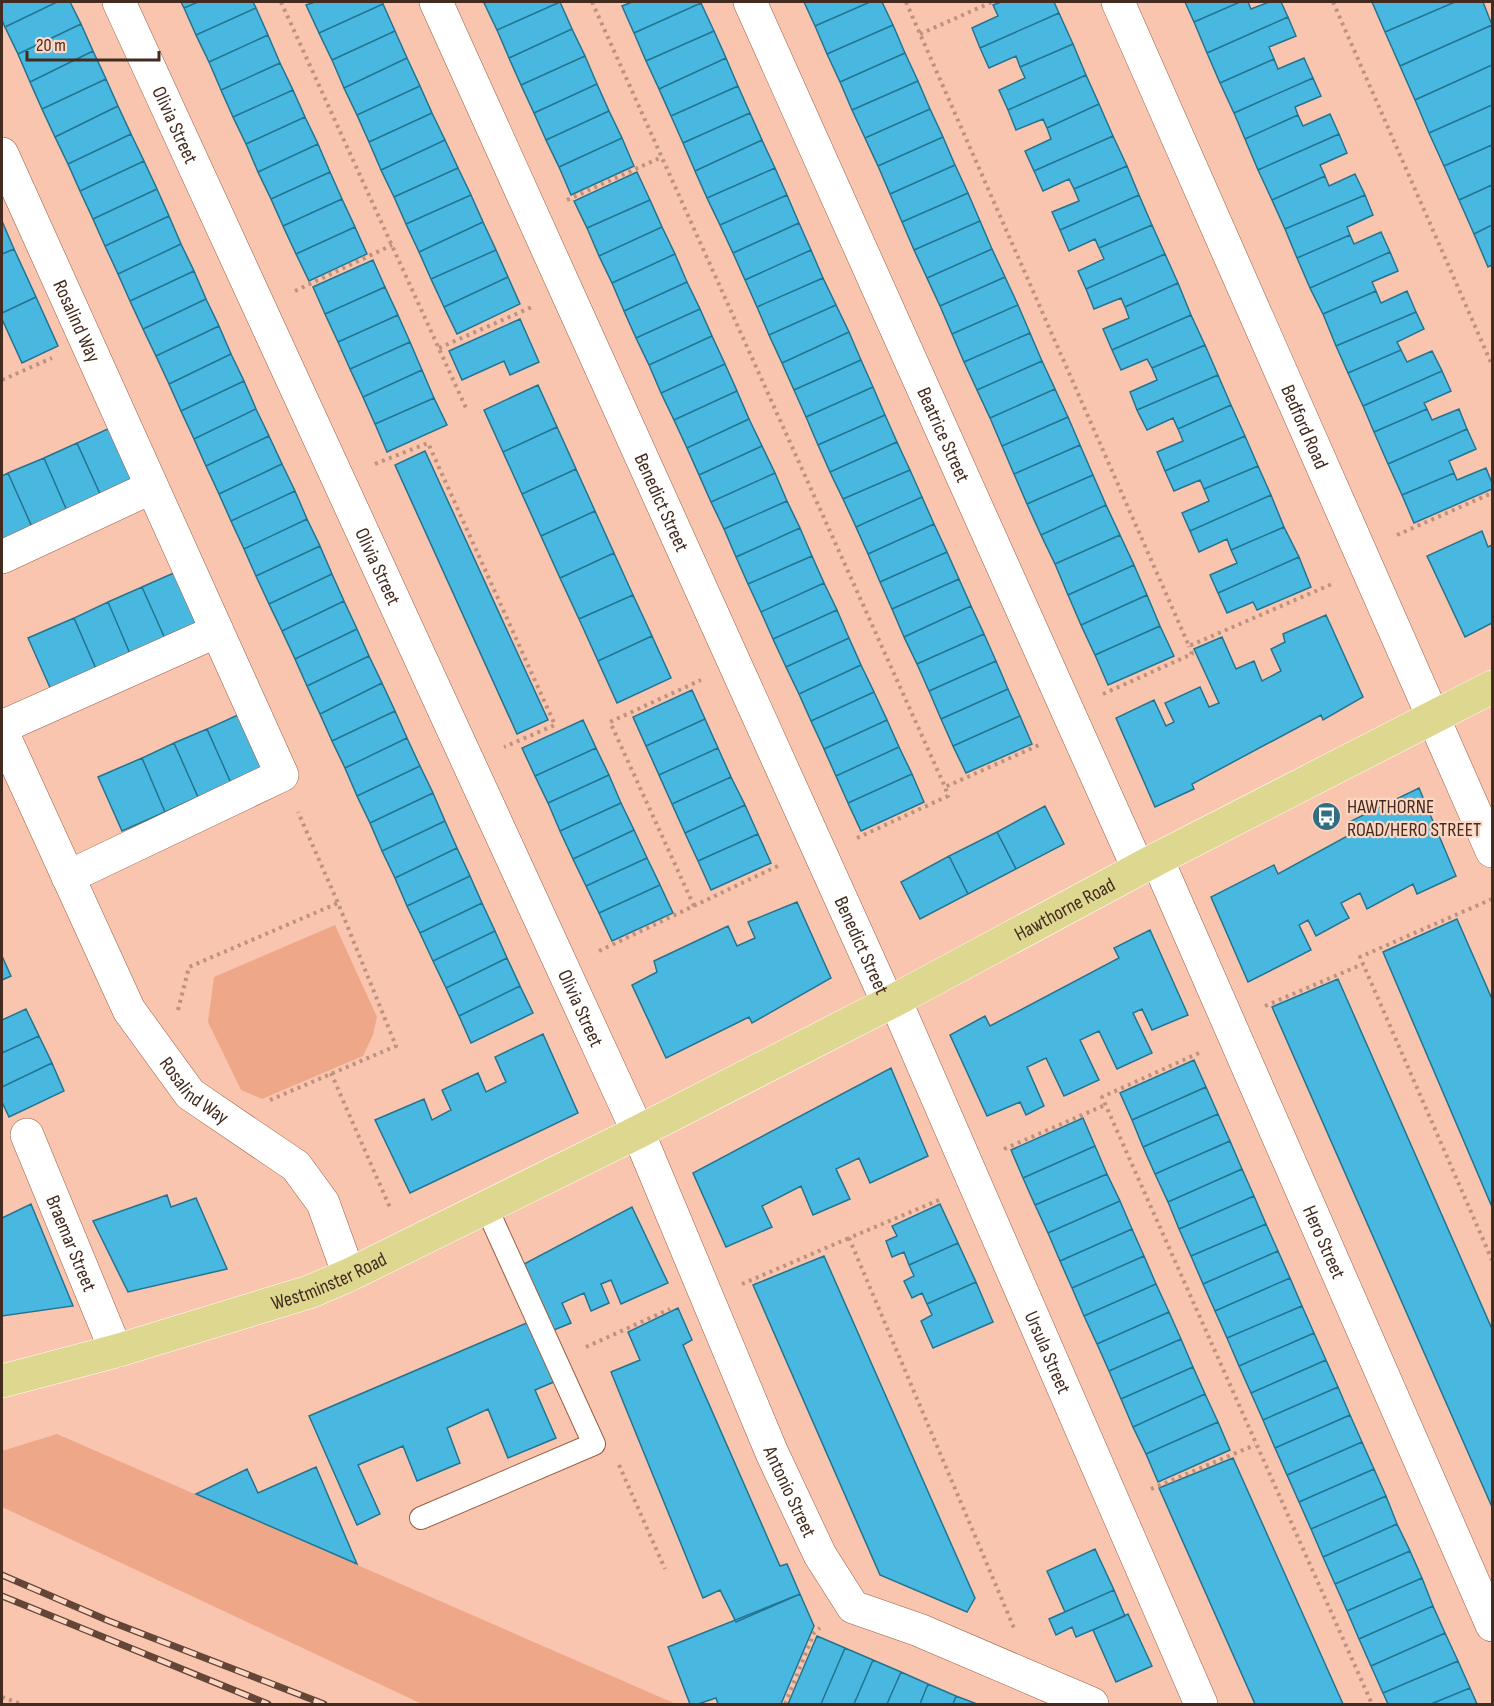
<svg xmlns="http://www.w3.org/2000/svg" width="1494" height="1706" font-family="'Sofia Sans Condensed',sans-serif">
<rect width="100%" height="100%" fill="#fac5ae"/>
<path fill="#eea889" d="M335,925L377,1017L373,1035L363,1056L262,1099L241,1090L208,1022L214,977Z
M57,1434L676,1704H422L2,1507V1451Z"/>
<path fill="#48b8e0" stroke="#247490" stroke-width="1.5" d="M2,2H57L5,27L2,20Z
M57,2H70L81,24L18,54L5,27Z
M181,2H198L184,8Z
M198,2H253L256,8L196,35L184,8Z
M315,2H382L383,4L319,33L306,5Z
M487,2H560L497,30L484,3Z
M560,2L572,29L509,58L497,30Z
M632,2H700L701,3L634,33L622,6Z
M804,2H870L815,26Z
M870,2H882L893,25L827,54L815,26Z
M1001,2H1054L1059,13L980,48L972,28L998,16L993,5Z
M1185,2H1240L1194,22Z
M1240,2H1248L1251,9L1269,2H1281L1288,17L1207,53L1194,22Z
M1372,2H1455L1385,32Z
M1455,2H1483L1492,25L1400,66L1385,32Z
M701,3L714,31L646,61L634,33Z
M383,4L395,31L332,60L319,33Z
M256,8L268,35L209,62L196,35Z
M1059,13L1073,44L1020,67L1016,56L989,68L980,48Z
M1288,17L1296,36L1269,47L1274,59L1220,83L1207,53Z
M81,24L93,51L30,82L18,54Z
M893,25L905,53L840,82L827,54Z
M1492,25V65L1415,100L1400,66Z
M572,29L585,56L521,85L509,58Z
M395,31L407,58L344,88L332,60Z
M714,31L726,58L659,89L646,61Z
M268,35L280,63L221,90L209,62Z
M1073,44L1086,75L1008,110L999,90L1025,78L1020,67Z
M93,51L106,79L42,109L30,82Z
M905,53L918,81L852,110L840,82Z
M585,56L597,84L534,113L521,85Z
M407,58L420,86L357,115L344,88Z
M726,58L738,86L671,116L659,89Z
M1304,58L1313,78L1234,113L1220,83L1274,59L1278,69Z
M280,63L293,90L233,117L221,90Z
M1492,65V105L1429,133L1415,100Z
M1086,75L1099,104L1047,128L1043,119L1016,130L1008,110Z
M1313,78L1321,96L1295,107L1298,115L1245,139L1234,113Z
M106,79L118,106L55,137L42,109Z
M918,81L930,109L865,138L852,110Z
M597,84L609,111L546,140L534,113Z
M420,86L432,113L369,142L357,115Z
M738,86L750,113L683,143L671,116Z
M293,90L305,117L246,144L233,117Z
M1099,104L1113,136L1034,171L1025,151L1051,139L1047,128Z
M1492,105V145L1444,166L1429,133Z
M118,106L131,134L68,164L55,137Z
M930,109L943,137L878,166L865,138Z
M609,111L622,138L559,167L546,140Z
M432,113L445,140L381,170L369,142Z
M750,113L762,140L695,171L683,143Z
M1330,114L1339,134L1258,170L1245,139L1298,115L1303,126Z
M305,117L318,144L258,172L246,144Z
M131,134L144,161L80,191L68,164Z
M1339,134L1347,153L1320,165L1325,176L1272,200L1258,170Z
M1113,136L1127,166L1074,189L1069,179L1043,191L1034,171Z
M943,137L955,165L890,194L878,166Z
M622,138L634,166L571,195L559,167Z
M445,140L458,168L394,197L381,170Z
M762,140L775,168L707,198L695,171Z
M318,144L330,172L271,199L258,172Z
M1492,145V185L1459,200L1444,166Z
M144,161L157,189L93,219L80,191Z
M955,165L968,193L902,222L890,194Z
M1127,166L1139,195L1060,230L1052,212L1079,201L1074,189Z
M458,168L471,195L406,224L394,197Z
M775,168L787,195L720,225L707,198Z
M330,172L342,199L283,226L271,199Z
M637,172L650,200L587,228L574,201Z
M1355,174L1365,195L1285,229L1272,200L1325,176L1329,186Z
M1492,185V225L1474,234L1459,200Z
M157,189L169,216L105,246L93,219Z
M968,193L980,221L914,250L902,222Z
M471,195L483,222L419,252L406,224Z
M787,195L799,223L733,253L720,225Z
M1139,195L1152,225L1099,248L1095,239L1069,251L1060,230Z
M1365,195L1373,215L1347,227L1350,235L1297,258L1285,229Z
M342,199L355,227L296,254L283,226Z
M650,200L662,227L599,256L587,228Z
M169,216L181,244L118,274L105,246Z
M2,221L14,249L2,254Z
M980,221L992,249L927,278L914,250Z
M483,222L496,250L431,279L419,252Z
M799,223L811,250L745,280L733,253Z
M1152,225L1165,254L1086,289L1078,271L1104,259L1099,248Z
M1492,225V265L1488,267L1474,234Z
M355,227L367,254L309,281L296,254Z
M662,227L675,254L612,283L599,256Z
M1381,232L1390,252L1310,288L1297,258L1350,235L1354,244Z
M181,244L194,271L130,301L118,274Z
M14,249L36,297L2,313V254Z
M992,249L1005,277L940,306L927,278Z
M496,250L508,277L444,307L431,279Z
M811,250L823,278L757,307L745,280Z
M1390,252L1398,271L1372,282L1376,291L1323,314L1310,288Z
M675,254L687,282L624,311L612,283Z
M1165,254L1178,283L1125,307L1121,298L1094,309L1086,289Z
M373,260L385,287L325,314L313,287Z
M194,271L206,299L143,329L130,301Z
M508,277L520,304L457,334L444,307Z
M1005,277L1018,305L952,334L940,306Z
M823,278L836,305L769,335L757,307Z
M687,282L700,309L636,338L624,311Z
M1178,283L1191,315L1112,350L1103,329L1129,318L1125,307Z
M385,287L398,315L338,342L325,314Z
M1376,291L1381,303L1407,291L1416,312L1336,346L1323,314Z
M36,297L58,346L22,363L2,319V313Z
M206,299L219,326L156,356L143,329Z
M836,305L849,332L782,363L769,335Z
M1018,305L1030,333L964,362L952,334Z
M700,309L712,336L649,365L636,338Z
M1416,312L1424,329L1397,342L1401,350L1348,373L1336,346Z
M398,315L410,342L350,369L338,342Z
M1191,315L1205,345L1152,368L1147,359L1121,370L1112,350Z
M520,319L539,362L510,375L504,361L462,380L449,351Z
M219,326L231,354L169,384L156,356Z
M849,332L861,360L794,390L782,363Z
M1030,333L1042,361L977,390L964,362Z
M712,336L725,364L661,393L649,365Z
M410,342L422,370L363,397L350,369Z
M1205,345L1218,375L1137,410L1130,392L1157,380L1152,368Z
M1401,350L1407,362L1432,351L1442,371L1363,406L1348,373Z
M231,354L244,381L181,411L169,384Z
M861,360L873,387L806,417L794,390Z
M1042,361L1055,389L990,418L977,390Z
M725,364L737,391L674,420L661,393Z
M422,370L434,398L375,424L363,397Z
M1442,371L1451,391L1424,403L1427,409L1374,432L1363,406Z
M1218,375L1231,405L1178,429L1173,418L1147,430L1137,410Z
M244,381L256,409L194,439L181,411Z
M538,385L557,427L503,452L484,410Z
M873,387L885,415L818,445L806,417Z
M1055,389L1068,417L1002,446L990,418Z
M737,391L749,419L687,448L674,420Z
M434,398L447,425L387,452L375,424Z
M1231,405L1245,436L1165,471L1157,452L1183,441L1178,429Z
M256,409L269,436L206,466L194,439Z
M1427,409L1432,420L1459,409L1467,429L1388,464L1374,432Z
M885,415L897,442L830,472L818,445Z
M1068,417L1080,445L1014,474L1002,446Z
M749,419L762,446L699,475L687,448Z
M112,427L136,481L101,496L77,443Z
M557,427L576,469L522,494L503,452Z
M1467,429L1476,449L1449,461L1454,473L1402,495L1388,464Z
M269,436L282,464L219,494L206,466Z
M1245,436L1258,466L1204,489L1200,480L1174,491L1165,471Z
M897,442L910,470L843,499L830,472Z
M77,443L101,496L67,511L44,458Z
M1080,445L1093,475L1027,504L1014,474Z
M762,446L775,473L711,502L699,475Z
M425,451L548,720L517,734L395,465Z
M44,458L67,511L32,527L8,473Z
M282,464L295,491L231,521L219,494Z
M1258,466L1271,495L1190,531L1182,513L1209,501L1204,489Z
M1486,468L1492,483V489L1414,523L1402,495L1454,473L1457,480Z
M576,469L595,511L541,536L522,494Z
M910,470L922,497L856,527L843,499Z
M8,473L32,527L2,541V476Z
M775,473L787,501L724,529L711,502Z
M1093,475L1106,505L1041,535L1027,504Z
M295,491L307,519L244,549L231,521Z
M1271,495L1284,527L1231,550L1227,539L1199,552L1190,531Z
M922,497L934,524L868,554L856,527Z
M787,501L800,528L736,557L724,529Z
M1106,505L1120,535L1055,564L1041,535Z
M595,511L614,553L560,578L541,536Z
M307,519L320,546L256,576L244,549Z
M934,524L947,552L880,582L868,554Z
M1284,527L1299,557L1218,593L1210,575L1237,563L1231,550Z
M800,528L812,556L748,584L736,557Z
M1482,531L1488,547L1492,545V623L1465,637L1427,556Z
M1120,535L1134,565L1068,595L1055,564Z
M320,546L332,574L269,604L256,576Z
M947,552L959,579L892,609L880,582Z
M614,553L633,595L579,619L560,578Z
M812,556L824,583L761,612L748,584Z
M1299,557L1311,587L1257,610L1253,602L1227,613L1218,593Z
M1134,565L1147,595L1081,625L1068,595Z
M176,572L200,626L166,641L142,587Z
M332,574L344,601L282,631L269,604Z
M959,579L971,606L904,637L892,609Z
M824,583L837,610L773,639L761,612Z
M142,587L166,641L131,656L108,602Z
M633,595L652,636L598,661L579,619Z
M1147,595L1160,626L1095,655L1081,625Z
M344,601L357,629L295,659L282,631Z
M108,602L131,656L97,671L74,618Z
M971,606L984,634L917,664L904,637Z
M837,610L849,638L786,667L773,639Z
M1326,615L1363,697L1323,720L1321,715L1192,784L1194,789L1155,807L1116,718L1154,700L1166,726L1174,722L1165,703L1200,687L1209,707L1219,703L1194,649L1222,637L1236,669L1254,661L1262,681L1281,671L1271,649L1285,642L1283,634Z
M74,618L97,671L52,692L28,638Z
M1160,626L1174,656L1108,685L1095,655Z
M357,629L369,656L307,686L295,659Z
M984,634L996,661L929,691L917,664Z
M652,636L671,678L617,703L598,661Z
M849,638L861,665L799,694L786,667Z
M369,656L382,683L320,714L307,686Z
M996,661L1008,689L941,719L929,691Z
M861,665L874,692L811,721L799,694Z
M382,683L395,711L332,741L320,714Z
M1008,689L1020,716L953,746L941,719Z
M692,690L705,719L646,746L633,717Z
M874,692L887,720L824,749L811,721Z
M395,711L407,738L345,768L332,741Z
M240,714L264,768L231,783L207,729Z
M1020,716L1032,744L966,773L953,746Z
M705,719L718,748L659,775L646,746Z
M583,720L596,748L535,776L522,748Z
M887,720L899,747L836,776L824,749Z
M207,729L231,783L198,797L174,743Z
M407,738L420,766L357,796L345,768Z
M174,743L198,797L165,812L142,758Z
M899,747L912,774L848,803L836,776Z
M596,748L609,775L548,803L535,776Z
M718,748L731,777L672,804L659,775Z
M142,758L165,812L122,831L98,777Z
M420,766L433,793L370,823L357,796Z
M912,774L924,802L861,831L848,803Z
M609,775L621,803L560,831L548,803Z
M731,777L745,805L685,833L672,804Z
M1419,788L1456,876L1417,894L1413,884L1367,909L1360,893L1341,903L1349,918L1316,936L1308,920L1299,925L1311,950L1248,982L1211,897L1274,865L1278,874L1353,833L1347,823Z
M433,793L445,821L382,851L370,823Z
M621,803L634,830L573,859L560,831Z
M745,805L758,834L698,861L685,833Z
M1045,806L1064,844L1016,869L997,832Z
M445,821L457,848L395,878L382,851Z
M634,830L647,858L586,886L573,859Z
M997,832L1016,869L968,894L949,856Z
M758,834L771,863L711,890L698,861Z
M457,848L470,876L407,906L395,878Z
M949,856L968,894L920,919L901,882Z
M647,858L660,885L599,913L586,886Z
M470,876L482,903L420,933L407,906Z
M660,885L673,913L612,941L599,913Z
M797,902L831,978L752,1023L749,1017L666,1058L632,985L657,972L654,961L728,926L737,946L755,938L748,922Z
M482,903L495,931L433,961L420,933Z
M1457,919L1492,999V1207L1383,952Z
M1150,930L1188,1015L1152,1030L1142,1009L1133,1013L1152,1053L1117,1069L1099,1031L1080,1040L1099,1080L1064,1096L1046,1058L1027,1067L1044,1106L1026,1115L1020,1102L987,1116L950,1035L985,1016L990,1026L1119,958L1114,948Z
M495,931L507,958L446,988L433,961Z
M2,956L11,976L2,980Z
M507,958L520,986L459,1016L446,988Z
M1338,979L1492,1329V1507L1272,1007Z
M520,986L533,1013L471,1043L459,1016Z
M26,1009L39,1036L2,1053V1020Z
M543,1034L578,1113L410,1193L375,1120L424,1099L432,1120L451,1110L442,1090L478,1073L486,1092L506,1082L495,1057Z
M39,1036L52,1063L2,1087V1053Z
M1194,1060L1206,1087L1132,1120L1120,1093Z
M52,1063L64,1091L9,1117L2,1102V1087Z
M891,1068L928,1156L870,1183L859,1158L836,1169L850,1199L813,1215L801,1186L762,1206L772,1227L726,1247L693,1173Z
M1206,1087L1218,1114L1143,1147L1132,1120Z
M1218,1114L1230,1141L1155,1174L1143,1147Z
M1083,1118L1095,1146L1023,1178L1011,1150Z
M1230,1141L1242,1169L1168,1202L1155,1174Z
M1095,1146L1107,1174L1035,1205L1023,1178Z
M1242,1169L1254,1196L1179,1229L1168,1202Z
M1107,1174L1120,1201L1048,1233L1035,1205Z
M167,1195L171,1207L196,1198L227,1269L128,1292L93,1221Z
M1254,1196L1266,1224L1191,1256L1179,1229Z
M1120,1201L1132,1229L1060,1261L1048,1233Z
M31,1204L73,1306L2,1316V1218Z
M940,1204L958,1243L909,1265L904,1252L892,1257L886,1241L897,1236L892,1226Z
M632,1207L668,1283L621,1304L611,1280L601,1284L609,1303L591,1311L584,1293L562,1303L571,1323L554,1330L524,1264Z
M1266,1224L1278,1251L1203,1284L1191,1256Z
M1132,1229L1144,1256L1072,1288L1060,1261Z
M958,1243L976,1282L927,1304L922,1293L912,1298L904,1281L914,1276L909,1265Z
M1278,1251L1290,1278L1215,1311L1203,1284Z
M824,1256L975,1598L967,1612L880,1575L753,1285Z
M1144,1256L1156,1284L1084,1316L1072,1288Z
M1290,1278L1302,1306L1227,1338L1215,1311Z
M976,1282L993,1322L933,1348L921,1321L932,1315L927,1304Z
M1156,1284L1169,1312L1097,1344L1084,1316Z
M1302,1306L1314,1333L1239,1366L1227,1338Z
M678,1308L692,1340L683,1345L780,1566L787,1564L800,1594L736,1622L720,1590L703,1598L611,1372L640,1360L628,1332Z
M1169,1312L1181,1339L1109,1371L1097,1344Z
M529,1322L556,1381L535,1390L556,1438L508,1458L488,1409L447,1428L460,1463L417,1481L403,1446L358,1465L380,1514L357,1525L309,1416Z
M1314,1333L1326,1360L1251,1393L1239,1366Z
M1181,1339L1193,1367L1121,1399L1109,1371Z
M1326,1360L1338,1387L1263,1420L1251,1393Z
M1193,1367L1205,1394L1133,1427L1121,1399Z
M1338,1387L1350,1415L1275,1448L1263,1420Z
M1205,1394L1218,1422L1146,1454L1133,1427Z
M1350,1415L1362,1442L1287,1475L1275,1448Z
M1218,1422L1230,1450L1158,1482L1146,1454Z
M1362,1442L1374,1469L1299,1502L1287,1475Z
M1233,1458L1343,1704H1255L1159,1488Z
M316,1467L357,1564L196,1494L247,1469L258,1493Z
M1374,1469L1386,1496L1311,1529L1299,1502Z
M1386,1496L1397,1524L1323,1557L1311,1529Z
M1397,1524L1410,1551L1335,1584L1323,1557Z
M1095,1549L1114,1590L1065,1612L1047,1571Z
M1410,1551L1422,1578L1347,1611L1335,1584Z
M1422,1578L1433,1606L1359,1639L1347,1611Z
M1114,1590L1125,1616L1076,1637L1072,1627L1056,1635L1049,1619Z
M800,1594L814,1626L781,1704H718L716,1698L698,1704H690L668,1647Z
M1433,1606L1445,1633L1371,1666L1359,1639Z
M1128,1614L1152,1666L1116,1682L1093,1630Z
M1445,1633L1458,1661L1383,1693L1371,1666Z
M817,1636L845,1648L821,1704H788Z
M845,1648L873,1660L854,1704H821Z
M873,1660L901,1672L887,1704H854Z
M1458,1661L1470,1688L1431,1704H1388L1383,1693Z
M901,1672L928,1684L920,1704H887Z
M928,1684L956,1696L953,1704H920Z
M1470,1688L1477,1704H1431Z
M956,1696L977,1704H953Z"/>
<g fill="none" stroke-linecap="round" stroke-linejoin="round">
<defs>
<path id="service" d="M421,1518L594,1444L487,1209"/>
<g id="pedestrian">
<path id="s1" d="M2,154L282,775L68,877"/>
<path d="M2,557L150,488"/>
<path d="M2,727L217,631"/>
</g>
<g id="minor">
<path id="s2" d="M119,2L638,1132L772,1453L820,1555L853,1607L919,1630L1092,1704"/>
<path id="s3" d="M436,2L888,1003"/>
<path id="s4" d="M750,2L1138,868"/>
<path id="s5" d="M1118,2L1492,851"/>
<path id="s6" d="M2,732L129,1010L190,1094L296,1166L323,1203L349,1275"/>
<path id="s7" d="M1157,859L1492,1625"/>
<path id="s8" d="M895,1000L1201,1704"/>
<path id="s9" d="M27,1135L116,1351"/>
</g>
<g id="primary">
<path id="s10" d="M2,1381L116,1351L309,1292L349,1275L638,1132L895,1000L1157,859L1492,687"/>
</g>
</defs>
<use href="#service" stroke="#985e43" stroke-width="24"/>
<use href="#pedestrian" stroke="#985e43" stroke-width="34"/>
<use href="#minor" stroke="#985e43" stroke-width="34"/>
<use href="#primary" stroke="#fff" stroke-width="34"/>
<path stroke="#bd927e" stroke-width="4" stroke-dasharray="3 4.5" stroke-linecap="butt" d="M281,2L466,408
M592,2L945,787L1039,745
M906,2L1189,646L1332,584
M1333,2L1492,365
M920,34L992,2
M567,200L662,157
M295,291L392,245
M439,348L532,307
M2,380L52,358
M375,464L428,443L555,725L504,747
M1397,535L1492,493
M1103,694L1192,654L1189,646
M857,838L948,796L945,787
M1492,899L1360,957L1492,1260
M694,906L610,722L701,680
M599,951L782,864
M1265,1006L1363,964
M178,1010L189,967L338,903
M1199,1053L1102,1097L1372,1704
M331,1073L391,1210
M270,1100L396,1046L338,903L298,812
M1004,1149L1105,1105
M939,1200L849,1238L1014,1628
M742,1284L849,1238
M586,1347L670,1309
M619,1465L665,1569
M1151,1489L1255,1445
M2,1697L21,1704
M785,1704L814,1633L820,1628"/>
<use href="#service" stroke="#fff" stroke-width="22"/>
<use href="#pedestrian" stroke="#fff" stroke-width="33"/>
<use href="#minor" stroke="#fff" stroke-width="33"/>
<use href="#primary" stroke="#ddd790" stroke-width="33"/>
<defs>
<path id="rail" d="M2,1575L109,1621L324,1704
M2,1596L268,1704"/>
</defs>
<use href="#rail" stroke="#644638" stroke-width="7"/>
<use href="#rail" stroke="#fed6c4" stroke-width="4.5" stroke-dasharray="14" stroke-linecap="butt"/>
</g>
<defs>
<symbol id="bus-disc" viewBox="-11 -11 22 22"><circle r="9.5" fill="#316e84" stroke="#fed6c4"/><path d="M-5-6H5V4H4V6H2V4H-2V6H-4V4H-5ZM-3.5-4V0h7V-4ZM-3.5 1.2v1.5H-2V1.2ZM2 1.2v1.5H3.5V1.2Z" fill="#fff"/></symbol>
</defs>
<g fill-rule="evenodd">
<use href="#bus-disc" x="1310" y="800" width="33" height="33"/>
</g>
<g text-anchor="middle" stroke-width="4.5" stroke-linejoin="round" paint-order="stroke">
<g font-size="20" fill="#442b1f" stroke="#fed6c4">
<text dy="7" stroke="none"><textPath href="#s2" startOffset="135">Olivia Street</textPath></text>
<text dy="7" stroke="none"><textPath href="#s1" startOffset="183">Rosalind Way</textPath></text>
<text dy="7" stroke="none"><textPath href="#s5" startOffset="464">Bedford Road</textPath></text>
<text dy="7" stroke="none"><textPath href="#s4" startOffset="474">Beatrice Street</textPath></text>
<text dy="7" stroke="none"><textPath href="#s3" startOffset="549">Benedict Street</textPath></text>
<text dy="7" stroke="none"><textPath href="#s2" startOffset="621">Olivia Street</textPath></text>
<text dy="7" stroke="none"><textPath href="#s10" startOffset="1167">Hawthorne Road</textPath></text>
<text dy="7" stroke="none"><textPath href="#s3" startOffset="1035">Benedict Street</textPath></text>
<text dy="7" stroke="none"><textPath href="#s2" startOffset="1107">Olivia Street</textPath></text>
<text dy="7" stroke="none"><textPath href="#s6" startOffset="410">Rosalind Way</textPath></text>
<text dy="7" stroke="none"><textPath href="#s7" startOffset="418">Hero Street</textPath></text>
<text dy="7" stroke="none"><textPath href="#s9" startOffset="117">Braemar Street</textPath></text>
<text dy="7" stroke="none"><textPath href="#s10" startOffset="342">Westminster Road</textPath></text>
<text dy="7" stroke="none"><textPath href="#s8" startOffset="384">Ursula Street</textPath></text>
<text dy="7" stroke="none"><textPath href="#s2" startOffset="1634">Antonio Street</textPath></text>
</g>
<g font-size="20" fill="#442b1f" stroke="#fed6c4" text-anchor="start">
<text x="1347" y="813">HAWTHORNE<tspan x="1347" dy="23">ROAD/HERO STREET</tspan></text>
</g>
</g>
<rect width="1494" height="1706" fill="none" stroke="#442b1f" stroke-width="6"/>
<path d="M27 51v9h132v-9" fill="none" stroke="#442b1f" stroke-width="3"/>
<text x="36" y="51" font-size="18" fill="#442b1f" stroke="#fed6c4" stroke-width="4.5" paint-order="stroke">20 m</text>
</svg>
